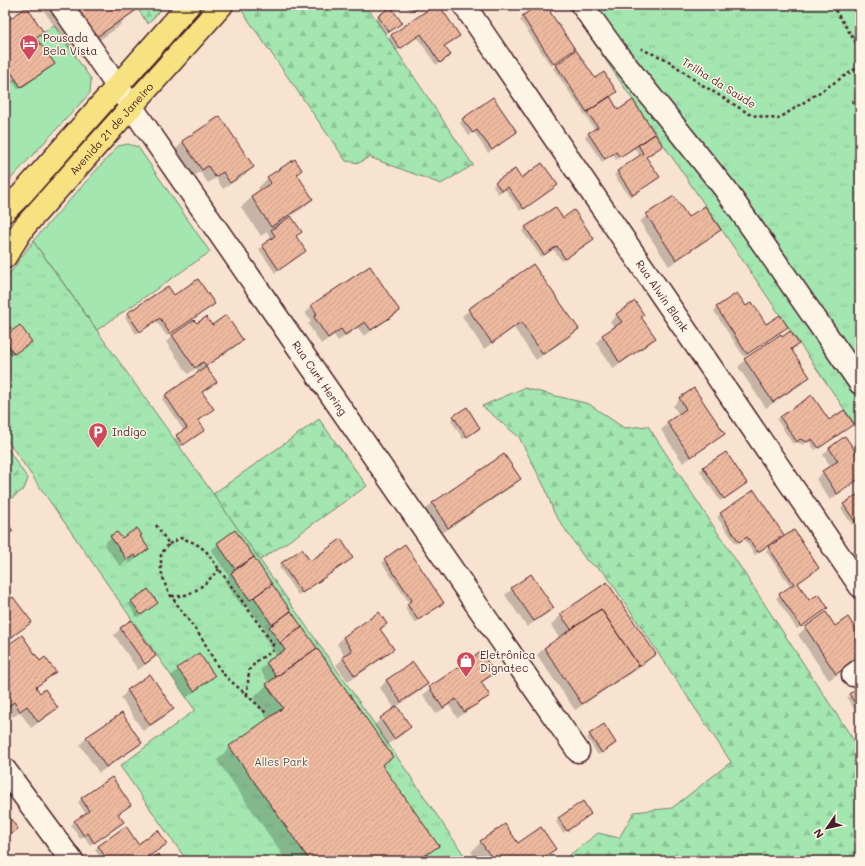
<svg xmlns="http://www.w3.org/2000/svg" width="865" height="866" font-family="Mali,sans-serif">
<defs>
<pattern id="forest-firs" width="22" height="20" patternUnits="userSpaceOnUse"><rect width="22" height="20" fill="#a3e6b0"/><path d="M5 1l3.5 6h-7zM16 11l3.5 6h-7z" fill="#8ec598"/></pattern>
<pattern id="park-tufts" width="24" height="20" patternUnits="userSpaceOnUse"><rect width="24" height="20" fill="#a3e6b0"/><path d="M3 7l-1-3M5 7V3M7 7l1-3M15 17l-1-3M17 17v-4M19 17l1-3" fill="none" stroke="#8ec598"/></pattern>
<pattern id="building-hatch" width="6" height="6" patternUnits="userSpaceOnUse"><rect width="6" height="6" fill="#edb99f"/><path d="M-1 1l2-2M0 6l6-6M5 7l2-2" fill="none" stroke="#cd9f89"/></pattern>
</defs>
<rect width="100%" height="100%" fill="#f8e3d0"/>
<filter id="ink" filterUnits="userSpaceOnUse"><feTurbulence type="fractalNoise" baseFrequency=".025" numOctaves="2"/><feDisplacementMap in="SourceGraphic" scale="8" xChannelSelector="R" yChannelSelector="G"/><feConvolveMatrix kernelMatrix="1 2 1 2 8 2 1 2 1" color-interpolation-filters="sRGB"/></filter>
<g filter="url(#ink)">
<path fill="#a3e6b0" stroke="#76826e" d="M201,5H208L161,59L157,55Z
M54,25L91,79L90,93L5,185V86L16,79L22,87L55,64L36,38Z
M100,119L105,123L23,216L18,211Z
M128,144L138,147L210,252L97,330L33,241L118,146Z"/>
<path fill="url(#forest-firs)" stroke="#76826e" d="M135,5H165L148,24Z
M242,5H366L473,165L441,184L369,157L359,163L346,161L240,8Z
M524,388L589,404L624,428L648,426L860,750V861H562L598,833L619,838L634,812L672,808L731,762L605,573L586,560L554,513L546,490L519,437L482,406Z
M319,419L367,486C331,510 297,537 260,560L213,494Z
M5,446L7,448L28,479L24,489L8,501L5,502Z"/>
<path fill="url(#park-tufts)" stroke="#76826e" d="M568,5H860V432Z
M33,241C180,447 327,652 468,861H187L120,766L195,710L5,437V280Z"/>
<path fill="#0003" d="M40,5H133L136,9L117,28L75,57Z
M386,5H400L392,10L397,26L385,34L375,19L389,10Z
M406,5H421L411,12Z
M437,5H438L455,39L444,47L446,58L436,65L417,37L396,51L388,38L391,35Z
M540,5H560L549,12L574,49L571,52L551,66L520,20Z
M5,23L36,38L53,64L50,67L18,89L5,70Z
M556,65L595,79L609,97L618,111L662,146L645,158L658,177L655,180L630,197L614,175L617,172L640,156L634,148L616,160L613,154L602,162L585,137L595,130L553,68Z
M463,120L516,132L488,153L474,132L469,136L460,123Z
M183,142L253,167L246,174L223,189L216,178L208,183L200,172L194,176L176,149Z
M296,175L312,199L302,209L290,216L300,232L295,236L305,251L302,254L275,273L259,249L272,239L267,232L261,236L241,207L252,197L260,191L258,188L268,178Z
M521,180L553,188L520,211L505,189L498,194L493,186L496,183Z
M554,208L562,219L590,242L562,261L553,249L541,257L522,231Z
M647,215L688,219L720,230L713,236L669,266L640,222Z
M167,287L174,296L211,307L167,336L156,321L136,334L125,317L128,314Z
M312,306L399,311L392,317L364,336L358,328L338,341L334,335L321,344L308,324L311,321L305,313Z
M717,308H746L766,325L786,327L783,330L744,357L714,311Z
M469,310L577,329L571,336L536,360L514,328L484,349L462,316Z
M617,315L640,317L655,338L648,345L613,369L596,343L602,336L615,328L610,322Z
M196,325L211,326L242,340L235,347L206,367L215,382L202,392L213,409L197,421L200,433L180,447L174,439L184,431L162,399L165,396L199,373L196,368L188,374L166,342L173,335Z
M5,337L27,345L11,356L5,347Z
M782,338L798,344L791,351L808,377L802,384L766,408L738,367L745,360Z
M680,399L724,434L717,440L683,463L661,430L668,423L679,415L673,406Z
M467,408L476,431L463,439L451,420Z
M780,417L829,422L853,424L850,427L815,450L809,441L803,445L796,442L793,444L777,420Z
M829,448L860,459V479L830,500L816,479L823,472L831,467L823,455Z
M726,453L746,483L743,486L720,501L700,471L703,468Z
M504,456L519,479L513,486L441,534L425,510L432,504Z
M860,494V520L852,525L841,508Z
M721,514L780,538L755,555L744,539L736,544L717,517Z
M235,532L392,757L382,766L437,846L421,861H287L217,760L230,747L268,720L253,698L269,683L260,670L267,663L277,656L263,635L266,632L246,604L242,606L224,581L229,576L211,550L218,544Z
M117,533L122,540L139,536L148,549L141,556L129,564L127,561L120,566L104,544L111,537Z
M769,548L797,583L809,601L827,608L824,611L797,629L776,598L791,587L766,551Z
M352,558L349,561L298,595L279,567L282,564Z
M385,560L443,603L440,606L415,623L405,608L410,604L382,563Z
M607,584L654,654L644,665L628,675L575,710L537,655L544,648L559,638L551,625L561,615Z
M512,589L553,608L546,614L527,627L505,595Z
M131,601L153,606L137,617L128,604Z
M826,614L835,627L860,638V659L829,680L798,635L805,628Z
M386,624L380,630L393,649L386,656L348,682L336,665L345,657L337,644L343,637Z
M121,628L155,656L148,663L138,670L114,635Z
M5,648L40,662L55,672L48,679L35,688L40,695L56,707L50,714L31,728L20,712L13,717L7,708L5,709Z
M481,654L494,673L487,679L480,684L488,695L481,702L457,718L449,705L436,714L423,695L430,688Z
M412,663L426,684L420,691L396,707L410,727L403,734L387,745L374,725L381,719L395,709L380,688L386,681Z
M178,669L214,676L207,683L187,697L171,676Z
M150,676L173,709L166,716L143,731L121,698L127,691Z
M860,688V718L847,698Z
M122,714L141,743L134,749L99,773L80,745L86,738Z
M590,735L612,746L598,755L587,738Z
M111,779L129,805L118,814L123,822L120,825L90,845L84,836L80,839L71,825L86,814L78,802L81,799Z
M590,814L587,817L563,833L556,822L559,819Z
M126,828L142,861H103L95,850L98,846Z
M481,842L518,844L555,849L542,861H477L471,852Z"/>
<path fill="url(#building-hatch)" stroke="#4a1f2b" d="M72,5H135L138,9L95,38Z
M391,5H400L394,9Z
M411,5H421L414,10Z
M435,5H439L460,36L444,46L451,55L440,63L421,34L400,49L391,35Z
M538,5H560L550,12L575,49L554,64L522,16Z
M27,7L44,33L36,38L55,64L21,87L5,63V22Z
M391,7L402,23L389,32L378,16Z
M576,50L595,78L604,72L617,92L587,112L556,65Z
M610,96L618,110L633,100L655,134L620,157L616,152L605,159L588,133L598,127L587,112Z
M493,97L517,132L492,150L477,130L473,133L462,119Z
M220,116L254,167L230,183L223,172L215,177L208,166L202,170L182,141Z
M655,134L663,146L646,157L660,177L633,195L617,171L643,153L638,145Z
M295,159L302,170L297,174L313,199L271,227L251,196L271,183L267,177Z
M542,163L558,185L524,209L508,187L502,191L495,182L515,169L521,178Z
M674,196L688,217L705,206L721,230L676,260L646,214Z
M555,207L563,218L574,210L594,239L565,259L557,246L544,255L525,227Z
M291,216L302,232L296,236L306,251L279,270L262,245L275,236L271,230Z
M533,264L579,329L543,354L521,322L492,343L468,309Z
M370,266L400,311L371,330L365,322L345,335L341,329L328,338L314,317L317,314L311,305Z
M198,279L215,304L170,334L160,318L140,332L127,313L168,286L174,295Z
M737,293L746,306L752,302L766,324L780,315L788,327L747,354L716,307Z
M635,301L644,315L641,317L656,338L620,363L602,335L622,322L616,314Z
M226,315L243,340L206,366L203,362L195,368L172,335L194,320L197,323L206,317L212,325Z
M20,325L32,342L14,354L5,340V336Z
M790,331L799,344L791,349L810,377L773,402L744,359L781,334L782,337Z
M206,367L217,382L202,392L214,409L198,420L205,430L183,445L176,435L187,428L165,395Z
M694,388L725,434L691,457L667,422L686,409L679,398Z
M812,395L829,420L844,410L854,424L819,448L812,439L807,442L800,439L797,442L780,417Z
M467,407L480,428L467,437L453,416Z
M845,436L860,458V478L837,494L822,471L838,461L829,448Z
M726,452L747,483L724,499L703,467Z
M504,454L521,479L448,528L432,503Z
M754,490L784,535L758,552L747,537L739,542L720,513Z
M860,493V520L856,523L843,504Z
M5,520L13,531L5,537Z
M137,528L142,535L140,536L149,549L136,558L134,555L127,560L110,536L117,532L122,538Z
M235,530L254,557L235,569L217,543Z
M794,530L819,568L798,583L809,600L819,594L828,608L801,627L779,594L794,584L768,547Z
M341,539L353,558L302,593L281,563L302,549L310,561Z
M405,544L444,603L418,620L407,604L412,600L384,559Z
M254,557L272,584L250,600L231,573Z
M531,574L554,608L534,621L511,588Z
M607,582L656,654L639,666L601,609L571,629L560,614Z
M272,584L291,611L272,625L254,597Z
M148,589L158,603L141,615L131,601Z
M5,596L8,600L13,597L32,622L5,642Z
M601,609L639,666L582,704L544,648Z
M291,611L302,627L280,643L269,627Z
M379,612L387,624L380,629L394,649L355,676L342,657L352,651L343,637Z
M826,612L835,626L848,617L860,636V658L836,674L805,627Z
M131,620L156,656L145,664L120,628Z
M302,627L317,648L276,677L266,662L285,650L280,643Z
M22,635L40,661L45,657L56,672L36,687L40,693L45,689L58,708L38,722L27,706L20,711L14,702L5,709V656L7,654L5,652V647Z
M317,648L393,757L382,765L439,846L417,861H310L229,746L283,708L266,684Z
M481,652L495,673L481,682L490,696L464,712L456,699L443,708L429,687Z
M199,653L215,676L194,691L177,668Z
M413,662L428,684L401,702L386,680Z
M150,674L174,709L150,725L127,690Z
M860,687V710L849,694Z
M397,706L411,727L394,739L380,718Z
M122,713L142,743L106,767L86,737Z
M604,724L616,743L602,753L589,734Z
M112,777L131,805L118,814L124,822L94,843L88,833L84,836L74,821L89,811L81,798Z
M583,801L591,814L567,831L558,818Z
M5,811L18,829L5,838Z
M505,824L518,843L541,827L556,849L538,861H533L530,857L525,861H494L480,841Z
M126,826L138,844L158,830L167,844L142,861H108L98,846Z
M158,854L163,861H147Z"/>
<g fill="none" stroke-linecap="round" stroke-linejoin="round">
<defs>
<g id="minor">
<path id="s1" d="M61,5L578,751"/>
<path id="s2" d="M464,5L860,586"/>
<path d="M582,5L617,54L725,189L860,383"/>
<path d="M853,675L860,670"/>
<path d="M5,770L72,861"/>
</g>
<g id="major">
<path d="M5,211L22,194L189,5"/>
<path id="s3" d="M5,257L24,227L222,5"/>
</g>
</defs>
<use href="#minor" stroke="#4a1f2b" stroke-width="25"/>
<use href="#major" stroke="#4a1f2b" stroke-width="25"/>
<path stroke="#4a1f2b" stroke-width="2.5" stroke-dasharray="3 3" stroke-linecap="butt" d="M832,5L860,49
M641,48L643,50L666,59L696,81L751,115L778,119L860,66
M852,103L860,92
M5,322L12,331
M156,525L169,544L161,554V571L166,587L171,596L203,640L218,667L226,677L247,695L267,714
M169,544L181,538L195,543L206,551L273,644L272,652L258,660L249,670L247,694
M172,596C176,596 181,596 185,595C199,591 209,580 219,569"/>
<use href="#minor" stroke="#fcf5e5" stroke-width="22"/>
<use href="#major" stroke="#f6e281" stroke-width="22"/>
</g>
</g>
<defs>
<symbol id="hotel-pin" viewBox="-11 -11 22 30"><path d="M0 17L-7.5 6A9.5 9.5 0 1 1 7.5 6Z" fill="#d1495b" stroke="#fcf5e5"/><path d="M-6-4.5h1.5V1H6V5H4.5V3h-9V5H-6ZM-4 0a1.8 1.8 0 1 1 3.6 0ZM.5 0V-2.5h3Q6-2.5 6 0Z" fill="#fff"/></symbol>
<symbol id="parking-pin" viewBox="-11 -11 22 30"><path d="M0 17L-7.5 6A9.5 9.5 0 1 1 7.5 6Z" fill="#d1495b" stroke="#fcf5e5"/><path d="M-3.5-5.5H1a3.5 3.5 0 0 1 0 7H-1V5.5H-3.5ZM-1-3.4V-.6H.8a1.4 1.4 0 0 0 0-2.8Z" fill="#fff"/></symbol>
<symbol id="shop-pin" viewBox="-11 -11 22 30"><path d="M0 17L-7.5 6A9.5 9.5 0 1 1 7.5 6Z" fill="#d1495b" stroke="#fcf5e5"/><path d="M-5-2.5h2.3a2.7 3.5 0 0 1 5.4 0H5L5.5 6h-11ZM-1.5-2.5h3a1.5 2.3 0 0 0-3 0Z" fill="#fff"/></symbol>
</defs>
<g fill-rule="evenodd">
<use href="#hotel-pin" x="18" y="33" width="22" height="30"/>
<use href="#parking-pin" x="87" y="421" width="22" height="30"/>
<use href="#shop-pin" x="455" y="650" width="22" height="30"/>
</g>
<g text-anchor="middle" stroke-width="3" stroke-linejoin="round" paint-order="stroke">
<g font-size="11" fill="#4a1f2b" stroke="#fcf5e5" text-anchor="start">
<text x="43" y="42">Pousada<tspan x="43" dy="13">Bela Vista</tspan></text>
<text x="112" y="436">Indigo</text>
<text x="480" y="659">Eletrônica<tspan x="480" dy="13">Dignatec</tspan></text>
</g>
<g font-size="11" fill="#4a1f2b" stroke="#fcf5e5">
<text transform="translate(719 83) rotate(32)" y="4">Trilha da Saúde</text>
<text dy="4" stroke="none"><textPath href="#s3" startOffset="167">Avenida 21 de Janeiro</textPath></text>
<text dy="4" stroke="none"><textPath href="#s2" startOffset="352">Rua Alwin Blank</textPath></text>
<text dy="4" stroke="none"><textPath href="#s1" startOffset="454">Rua Curt Hering</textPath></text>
</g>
<g font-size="11" fill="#60514c" stroke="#fcf5e5">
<text x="281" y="766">Alles Park</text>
</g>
</g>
<rect width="865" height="866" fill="none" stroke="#fcf5e5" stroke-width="20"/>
<rect x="10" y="10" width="845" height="846" fill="none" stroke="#4a1f2b" stroke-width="1.5" filter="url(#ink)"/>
<g transform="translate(827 828) rotate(236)" stroke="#fcf5e5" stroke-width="3" paint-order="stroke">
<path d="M0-3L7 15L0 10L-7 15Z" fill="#4a1f2b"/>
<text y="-6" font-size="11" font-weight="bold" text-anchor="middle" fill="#4a1f2b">N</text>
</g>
</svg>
